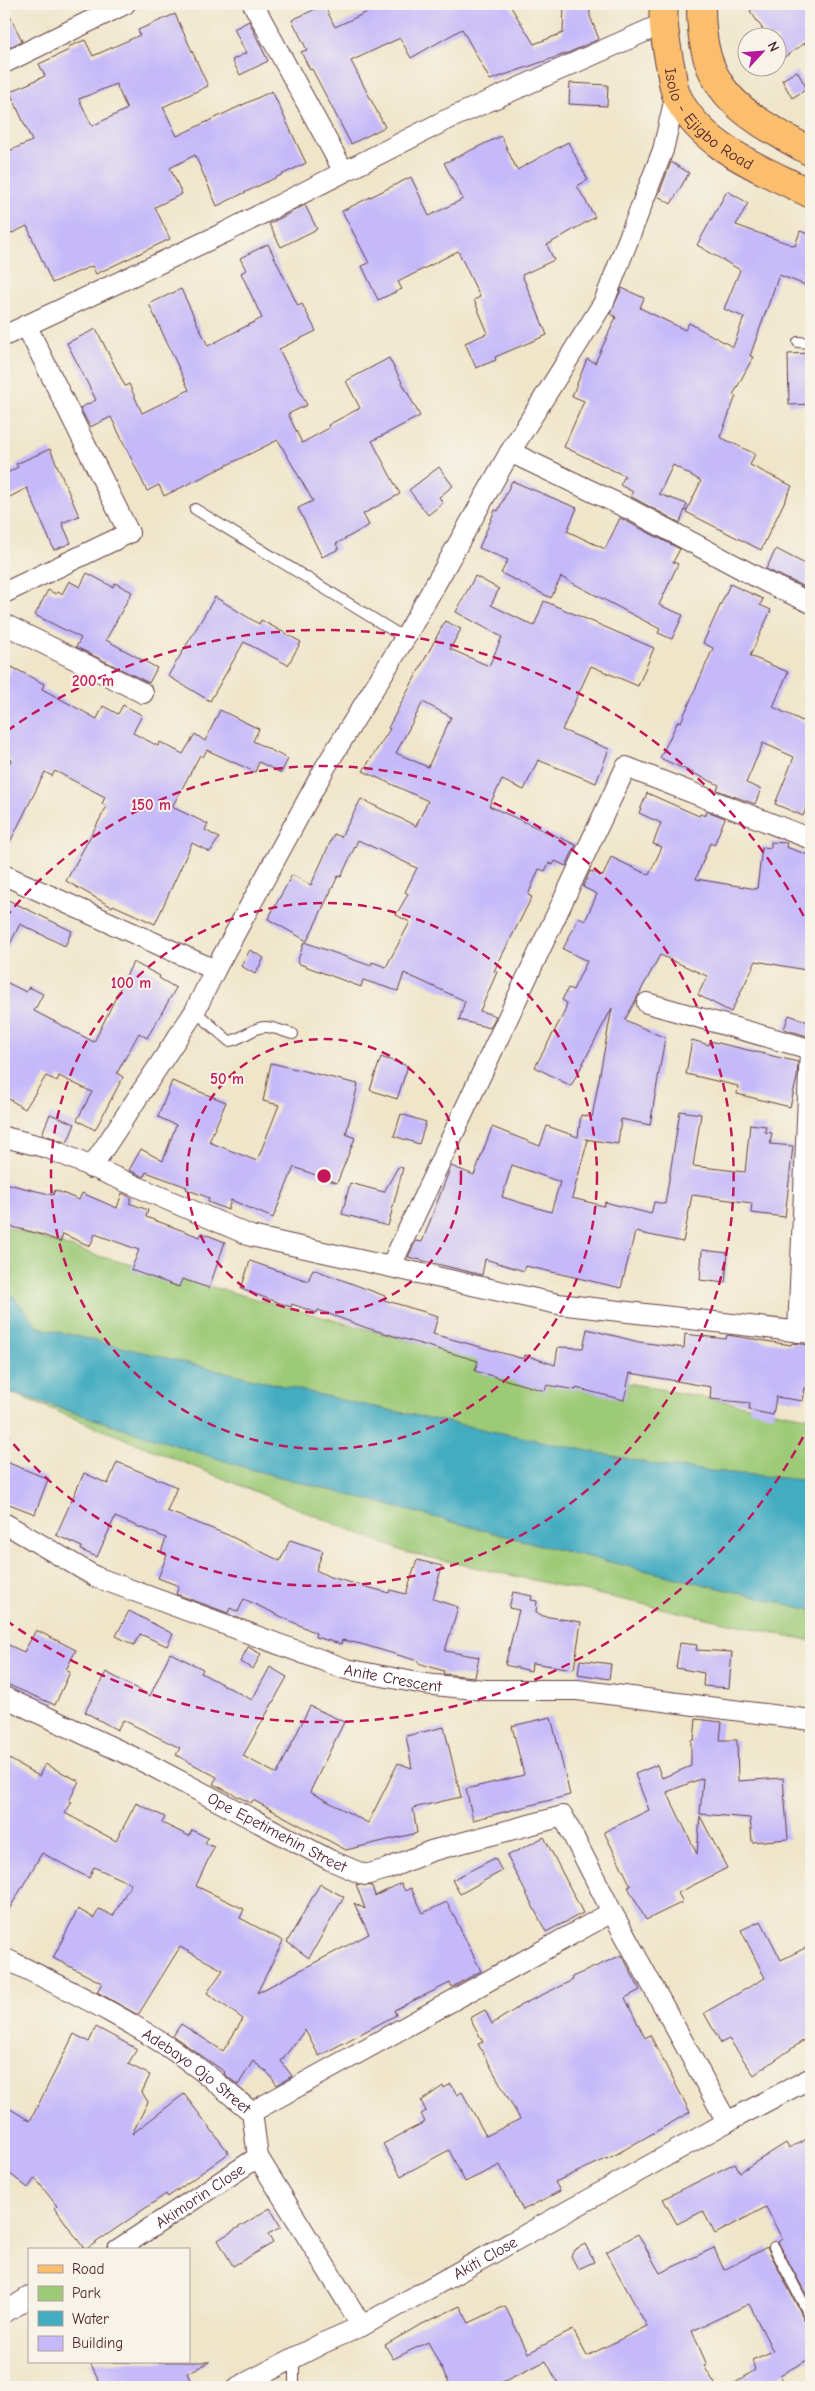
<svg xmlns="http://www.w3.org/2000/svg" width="815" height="2391" font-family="'Comic Neue',sans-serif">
<rect width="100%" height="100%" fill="#f7f3e8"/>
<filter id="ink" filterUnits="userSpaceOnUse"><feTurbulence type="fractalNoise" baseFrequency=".02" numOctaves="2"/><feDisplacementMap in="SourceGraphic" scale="10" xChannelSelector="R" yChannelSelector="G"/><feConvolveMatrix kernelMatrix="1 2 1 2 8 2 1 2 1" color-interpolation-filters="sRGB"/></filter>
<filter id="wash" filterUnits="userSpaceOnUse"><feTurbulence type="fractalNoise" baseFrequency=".0096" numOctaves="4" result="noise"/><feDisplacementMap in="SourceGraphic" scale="20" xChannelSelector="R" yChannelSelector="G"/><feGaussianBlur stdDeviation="1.12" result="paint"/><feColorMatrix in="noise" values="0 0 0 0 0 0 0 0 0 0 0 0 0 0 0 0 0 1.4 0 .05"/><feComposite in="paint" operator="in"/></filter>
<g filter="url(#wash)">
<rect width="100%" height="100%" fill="#efe6ca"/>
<path fill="#9dca77" stroke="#747451" d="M4,1226L95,1255L418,1343L811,1418V1481L662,1466L350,1402L37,1327L4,1285Z
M4,1390L250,1469L560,1550L811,1610V1641L405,1552Z"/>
<path fill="#42acc1" stroke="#466676" d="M4,1285L38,1327L350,1402L662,1466L811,1481V1610L560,1550L250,1469L4,1390Z"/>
<g id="blocks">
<path fill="#c5b9f9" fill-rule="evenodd" d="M4,4L22,41L4,50Z
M385,4H509L534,44L563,33L564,4H590V16L599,39L568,53L490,80L462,29L411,58L400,38L351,61L385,127L351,144L312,69L310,70L301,52L307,50L292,20L324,5L335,27Z
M760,4H811V39L783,58L778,50V38H769L750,11Z
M175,14L208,86L163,107L177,136L272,91L306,163L217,206L195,155L170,168L182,194L155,207L170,239L96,274L92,266L52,283L27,226L4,237V153L32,141L10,92L45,76L39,64L69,50L68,47L85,40L93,56L140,35L138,30ZM116,84L127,109L92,126L79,99Z
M249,21L268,61L240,75L232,60L246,53L234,29Z
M797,71L807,89L792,98L782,80Z
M570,83L608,85L607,106L569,104Z
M501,136L517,170L568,142L588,180L577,186L595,217L547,245L554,260L522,275L547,335L495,357L496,360L476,368L465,343L488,333L474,300L480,297L458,251L398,282L402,289L378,300L362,266L369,263L342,211L411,177L429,216L463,199L444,163Z
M671,162L689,173L671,204L658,196Z
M727,191L748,203L736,225L795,246L800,231L811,235V287L779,275L750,356L753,357L733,395L736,396L720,437L755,454L750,465L792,486L761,550L686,512L701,481L673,465L659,494L687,504L680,523L630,496L633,492L620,485L625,476L564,447L584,401L572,396L587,359L595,363L616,317L610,314L622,288L644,298L640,308L685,330L689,323L733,347L744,317L724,309L740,270L697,245Z
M305,205L317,229L281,247L269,224Z
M268,244L298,306L302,304L316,331L279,349L307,405L288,414L302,443L329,428L328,425L360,408L346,381L389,358L420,416L372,441L400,494L363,514L369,525L336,544L339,549L322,557L298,508L313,501L278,440L164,496L159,485L147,491L111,417L90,427L80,408L96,400L67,343L96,329L125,386L129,384L142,413L189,390L149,304L181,289L208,346L262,318L241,273L246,270L240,258Z
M811,353V404L789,405L788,354Z
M50,449L79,516L62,523L71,543L54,550L27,488L4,500V475L18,467L16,464Z
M439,467L453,486L439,497L443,503L428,515L409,490Z
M512,481L577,508L567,531L605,549L620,518L680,549L673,562L678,564L659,605L683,615L672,639L658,633L660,629L561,577L551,598L501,573L508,560L479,548L495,510L498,511Z
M776,549L811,567V590L766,569Z
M87,573L113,587L115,583L132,592L106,640L157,668L149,683L76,647L81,638L35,615L48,590L56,594L57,592L62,594L69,581L80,587Z
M475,576L499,589L491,605L534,626L544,601L654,648L638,686L591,666L562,730L609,749L596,783L538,760L524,790L502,780L489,806L576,845L566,866L555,861L553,865L549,863L545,871L539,869L528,895L532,897L494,971L497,972L480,1011L496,1016L490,1028L459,1020L465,1001L404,973L398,991L363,980L361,987L297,963L304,942L371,966L372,962L386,967L410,922L396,915L408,894L405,892L417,868L358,840L341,877L338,876L307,941L268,919L292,875L311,885L334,834L341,837L361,799L416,826L428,801L363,771L390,729L388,728L445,621L461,629L450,649L489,666L502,637L456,612ZM423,702L451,717L428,767L396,753Z
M730,584L763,599L760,605L771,610L750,656L788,672L773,707L811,725V795L803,816L775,804L794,757L763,743L746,783L761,789L755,804L717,790L719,785L660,758L678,721L681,722L713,648L703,643Z
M215,597L259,624L261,620L301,642L288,665L244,642L210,701L168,676Z
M12,667L44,684L42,689L97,719L103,706L118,714L123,705L142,715L133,733L158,746L160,742L183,754L195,734L205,741L220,710L259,729L253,741L288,759L281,773L259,762L255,772L207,750L203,757L200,755L172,807L208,824L205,830L219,838L210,852L192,843L155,924L113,905L112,907L66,881L107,806L102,804L105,797L55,771L52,776L45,772L4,854V774L11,760L4,756V683Z
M647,793L699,816L700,814L705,816L707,811L725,818L714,845L710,843L696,879L757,889L762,847L771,848V842L787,843L786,847L811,856V971L756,961L731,1012L698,995L707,976L660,955L625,1020L665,1038L650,1125L621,1119L618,1144L585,1139L588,1140L572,1198L604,1206L605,1202L651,1214L654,1202L665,1204L680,1111L701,1114L693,1166L745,1172L750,1124L766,1126L765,1132L772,1133L770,1144L793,1146L785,1217L751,1213L752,1203L692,1195L683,1242L635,1232L621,1288L526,1266L524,1271L485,1259L482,1275L408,1257L416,1241L422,1242L451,1166L474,1175L492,1127L540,1146L547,1126L578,1137L581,1115L592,1117L612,1008L571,1086L535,1067L564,1013L567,1003L562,1000L568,988L573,990L587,961L563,949L579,917L585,921L597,894L583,887L590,871L603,876L611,857L649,875L662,847L653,844L661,823L639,813ZM512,1165L560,1182L551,1212L502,1197Z
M4,898L72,931L65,946L20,924L4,956Z
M250,950L264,958L255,974L241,966Z
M133,962L160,976L159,978L176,988L147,1038L139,1033L117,1073L123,1077L95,1130L77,1120L92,1092L59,1076L57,1081L46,1076L25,1109L4,1096V981L26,992L29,987L43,994L34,1011L94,1042Z
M789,1015L811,1023V1037L784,1029Z
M692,1040L709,1045L710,1041L798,1062L797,1078L790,1107L737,1094L738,1086L686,1074Z
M381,1057L408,1066L397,1099L370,1090Z
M271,1063L358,1084L346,1134L355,1138L337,1183L294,1167L273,1218L231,1200L228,1210L208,1202L209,1198L186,1189L187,1187L146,1172L144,1177L129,1170L141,1149L163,1161L176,1125L158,1117L172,1081L226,1102L209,1142L257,1161L279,1105L263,1101Z
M50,1114L75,1124L67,1143L42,1134Z
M401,1114L426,1122L419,1144L394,1136Z
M398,1167L403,1168L388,1226L342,1214L350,1183L384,1192Z
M4,1183L53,1195L55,1190L79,1200L82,1193L117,1208L122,1193L132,1198L129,1203L148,1210L146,1217L200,1237L202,1233L225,1242L209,1288L182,1279L179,1287L131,1270L139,1250L95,1234L90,1246L63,1234L60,1242L43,1235L5,1225L8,1216L4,1215Z
M702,1250L728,1253L725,1283L700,1280Z
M250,1261L308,1281L313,1269L385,1296L384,1300L438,1316L433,1334L524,1359L525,1355L555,1365L558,1347L583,1348L587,1329L639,1342L684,1348L685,1334L726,1339L727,1335L791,1345L792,1343L811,1345V1389L805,1388L803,1401L776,1397L773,1415L749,1410L750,1403L710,1399L711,1387L630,1373L624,1400L576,1388V1390L547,1385L545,1391L475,1371L478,1361L367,1328L318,1310L317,1313L292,1304L291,1307L241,1289Z
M4,1461L48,1479L35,1514L4,1502Z
M117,1462L177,1487L167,1511L228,1535L280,1561L290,1540L323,1551L316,1570L330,1577L389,1593L390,1590L406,1594L417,1560L442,1566L433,1599L458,1607L445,1651L479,1657L475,1677L443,1674L444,1671L418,1663V1661L361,1644L342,1640L341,1644L315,1637L316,1633L244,1599L238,1612L230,1608L228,1613L176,1594L179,1586L158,1578L167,1555L161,1552L166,1538L115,1517L97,1557L81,1550L82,1547L56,1535L84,1473L108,1484Z
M513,1592L532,1596L531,1600L537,1601L536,1612L543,1616L581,1622L574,1669L532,1663L531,1671L505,1665L519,1610L509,1608Z
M129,1611L173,1634L167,1646L140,1634L134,1645L116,1636Z
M36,1630L76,1650L66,1670L70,1672L55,1705L4,1683V1643L24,1652Z
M680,1643L697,1645L696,1650L732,1652L729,1688L703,1686L704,1673L676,1668Z
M248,1647L261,1654L253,1669L240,1662Z
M170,1653L203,1669L201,1673L252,1700L270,1667L287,1677L243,1756L277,1774L310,1706L344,1722L310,1792L368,1823L398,1763L412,1768L406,1736L444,1727L461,1797L413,1808L417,1833L346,1850L253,1800L251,1803L213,1784L217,1777L176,1755L180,1748L123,1720L117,1730L85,1712L106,1672L150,1696Z
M580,1660L611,1664L609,1679L578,1674Z
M551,1717L570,1795L473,1820L466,1789L524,1775L512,1726Z
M696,1719L722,1722L720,1740H737L738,1781L783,1778L788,1839L752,1842L750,1818L700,1814L703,1778L667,1792L697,1854L700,1816L727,1868L678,1893L683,1902L646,1920L628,1887L631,1886L604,1832L649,1810L635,1774L657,1765L662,1778L691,1766V1740H694Z
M4,1756L39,1776L45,1764L79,1781L69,1801L72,1802L65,1813L116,1841L136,1803L165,1817L162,1823L189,1836L192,1830L208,1838L205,1843L214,1847L196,1886L244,1909L240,1918L283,1941L257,1993L369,1934L354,1903L365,1909L356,1884L372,1886L375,1896L401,1883L405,1891L411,1888L423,1913L447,1902L481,1971L452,1987L450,1983L394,2010L396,2015L319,2056L305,2030L281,2061L292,2076L277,2085L268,2073L253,2061L238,2085L224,2074L225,2072L173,2036L181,2024L223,2051L243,2019L207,1993L223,1970L180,1947L138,2015L97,1992L102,1983L53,1958L78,1909L94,1918L99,1909L113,1916L131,1884L94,1867L89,1878L42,1853L4,1918Z
M544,1837L583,1913L546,1932L507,1856Z
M495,1858L502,1871L460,1894L452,1880Z
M320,1884L344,1897L309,1958L287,1942Z
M761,1921L781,1960L811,1945V2035L754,2075L729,2039L721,2043L704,2013L765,1978L741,1930Z
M622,1955L640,1990L625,1998L645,2038L650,2035L690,2112L615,2155L555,2182L560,2191L523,2210L500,2165L465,2182L449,2150L401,2176L383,2144L425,2122L421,2114L426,2111L421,2101L443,2086L444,2088L451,2084L457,2095L462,2092L486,2136L520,2119L478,2044L483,2042L470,2018L485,2010L492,2024L519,2007V2006L573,1980L572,1977Z
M96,2027L137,2049L128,2064L150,2075L142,2092L148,2102L132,2134L184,2094L229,2153L168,2197L166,2194L85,2250L55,2208L57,2206L35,2178L28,2188L4,2169V2105L30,2121L74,2034L89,2042Z
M811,2137V2304L778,2242L782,2239L766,2207L715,2234L703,2211L677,2224L663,2199L735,2163L740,2172L786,2143L789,2148Z
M270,2208L281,2227L268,2234L273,2243L233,2266L218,2240Z
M638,2234L660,2273L714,2248L724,2270L767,2247L805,2321L811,2325V2358L780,2375L786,2387H729L755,2370L752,2360L773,2351L749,2304L692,2331L707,2365L704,2366L717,2387H560L546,2361L492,2387H451L428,2342L393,2359L385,2345L418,2326L460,2306L469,2323L505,2306L528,2353L573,2330L587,2356L647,2326L606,2252Z
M585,2244L594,2262L578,2269L571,2256L574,2250Z
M90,2362H210L187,2373L193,2387H102Z"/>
</g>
</g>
<g filter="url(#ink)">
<use href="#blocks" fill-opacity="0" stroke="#633d43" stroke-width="1"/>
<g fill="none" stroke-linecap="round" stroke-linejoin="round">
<defs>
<path id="lane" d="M798,342L811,343
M195,509L405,638
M195,1011L229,1041C242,1040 252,1027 265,1027C274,1027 284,1032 293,1034
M774,2247L811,2318
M294,2387V2358"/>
<g id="street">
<path d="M253,4L344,172"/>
<path d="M4,63L125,4"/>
<path d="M4,336L226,232L444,121L662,24"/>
<path d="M510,452L631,510L768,583L811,603"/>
<path d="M4,593L129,533L26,325"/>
<path d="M4,624L143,693"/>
<path d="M4,875L215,970"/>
<path d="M647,1003L810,1049L798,1332"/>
<path d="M4,1137L48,1148L251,1236L558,1304L811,1333"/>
<path d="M91,1168L195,1011L215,970L326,766L405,638L510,452L604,302L663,150L676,93"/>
<path d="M391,1266L626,767L811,839"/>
<path id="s1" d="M4,1523L96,1577L346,1669L424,1684L485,1690H577L811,1720"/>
<path id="s2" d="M4,1697L146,1763L330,1860L365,1875L387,1869L431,1851L563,1816L612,1912L727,2122"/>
<path id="s3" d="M4,1958C71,1991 142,2025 202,2071C219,2084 235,2099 252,2112L258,2157L362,2326"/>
<path d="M252,2112L612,1912"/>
<path id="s4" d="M117,2250L258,2157"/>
<path d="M4,2313L29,2297"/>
<path id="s5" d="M238,2387L323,2343L362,2326L727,2122L811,2078"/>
</g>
<g id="primary">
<path id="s6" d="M664,4C662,24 666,41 669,60C672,71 672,84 676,94C700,148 763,169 811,194"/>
<path d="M701,4C700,93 741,113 811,152"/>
</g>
</defs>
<use href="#lane" stroke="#633d43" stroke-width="12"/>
<use href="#street" stroke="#633d43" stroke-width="22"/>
<use href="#primary" stroke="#633d43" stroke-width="30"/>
<use href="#lane" stroke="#fff" stroke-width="10"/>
<use href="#street" stroke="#fff" stroke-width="20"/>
<use href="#primary" stroke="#fabe6e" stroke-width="28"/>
</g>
</g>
<g fill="none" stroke="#c2185b" stroke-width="2.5" stroke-dasharray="9 6">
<circle cx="324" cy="1176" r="137"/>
<circle cx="324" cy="1176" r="273"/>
<path d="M5 918A410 410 0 1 1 5 1434"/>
<path d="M810 1424A546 546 0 0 1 7 1621M7 731A546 546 0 0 1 810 928"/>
</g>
<g text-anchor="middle" stroke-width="4" stroke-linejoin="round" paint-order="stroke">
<g font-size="16" fill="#4a1f2b" stroke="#f7f3e8">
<text dy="6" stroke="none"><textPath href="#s6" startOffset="131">Isolo - Ejigbo Road</textPath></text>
<text dy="6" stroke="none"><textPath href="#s1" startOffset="421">Anite Crescent</textPath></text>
<text dy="6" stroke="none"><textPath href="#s2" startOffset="305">Ope Epetimehin Street</textPath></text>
<text dy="6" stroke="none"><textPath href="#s3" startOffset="224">Adebayo Ojo Street</textPath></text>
<text dy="6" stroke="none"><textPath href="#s4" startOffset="99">Akimorin Close</textPath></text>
<text dy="6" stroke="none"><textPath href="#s5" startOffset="279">Akiti Close</textPath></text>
</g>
</g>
<circle cx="324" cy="1176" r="8" fill="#c2185b" stroke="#f7f3e8" stroke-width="2.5"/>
<g font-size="15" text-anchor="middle" font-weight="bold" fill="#c2185b" stroke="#f7f3e8" stroke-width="4" stroke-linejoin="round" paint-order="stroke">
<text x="93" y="686">200 m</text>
<text x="151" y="810">150 m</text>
<text x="131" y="988">100 m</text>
<text x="227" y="1084">50 m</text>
</g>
<rect width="815" height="2391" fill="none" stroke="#f7f3e8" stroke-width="20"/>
<rect x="28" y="2248" width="162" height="115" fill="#f7f3e8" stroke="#b29e9c"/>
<rect x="38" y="2265" width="25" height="8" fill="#fabe6e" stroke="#b29e9c"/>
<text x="72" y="2274" font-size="15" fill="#4a1f2b">Road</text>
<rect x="38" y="2286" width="25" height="15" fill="#9dca77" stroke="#b29e9c"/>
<text x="72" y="2298" font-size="15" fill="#4a1f2b">Park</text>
<rect x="38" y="2311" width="25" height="15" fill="#42acc1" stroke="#b29e9c"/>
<text x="72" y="2324" font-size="15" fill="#4a1f2b">Water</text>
<rect x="38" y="2336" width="25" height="15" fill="#c5b9f9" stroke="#b29e9c"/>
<text x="72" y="2348" font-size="15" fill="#4a1f2b">Building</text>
<g transform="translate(762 52) rotate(64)"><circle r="24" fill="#f7f3e8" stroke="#b29e9c"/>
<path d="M0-4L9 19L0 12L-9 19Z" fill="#b5179e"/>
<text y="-8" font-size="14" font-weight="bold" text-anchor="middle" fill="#4a1f2b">N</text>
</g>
</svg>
